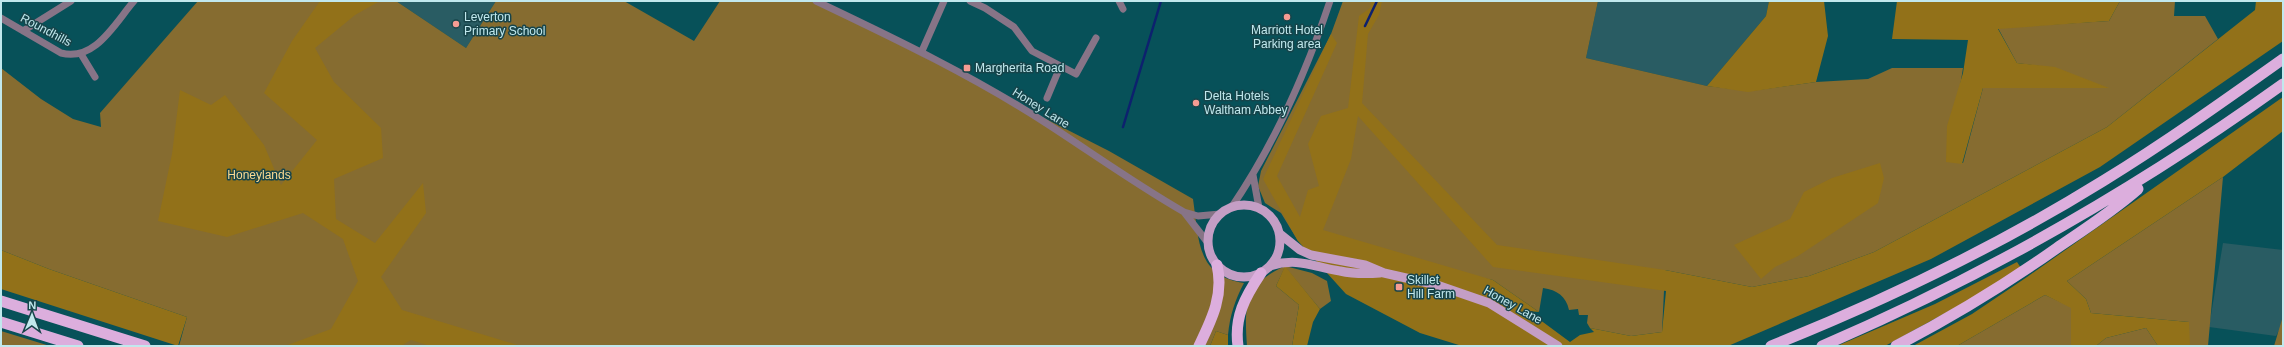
<svg xmlns="http://www.w3.org/2000/svg" width="2284" height="347" font-family="Arial,sans-serif">
<rect width="100%" height="100%" fill="#075159"/>
<path fill="#295c63" d="M396,1H496L466,48Z
M1598,1H1769L1766,16L1707,86L1586,58Z
M2223,243L2283,250V323L2276,336L2209,327Z"/>
<path fill="#866c30" d="M198,1H396L466,48L496,1H624L694,41L720,1H814L1109,151L1193,199C1199,239 1196,276 1244,283C1235,300 1230,315 1228,335L1216,331L1210,346H179L187,317L49,269L1,250V68L41,99L73,119L101,127L100,113Z
M1343,1H1598L1586,58L1707,86L1750,91L1816,82L1868,79L1892,68H1963L1948,160L1963,163L1983,88H2107L2055,68L2017,63L1998,28L2109,21L2120,1H2175L2174,16H2205L2218,39L2107,127L1874,252L1809,276L1752,287L1665,270L1662,332L1631,336L1590,328L1587,323L1588,315H1579L1578,309L1569,310C1566,296 1557,290 1543,288L1539,312L1493,280L1298,241L1281,213L1265,203L1258,186L1261,171L1331,34Z
M2223,177L2208,346H2189V322L2091,313L2086,299L2067,281Z
M1285,266L1312,273L1327,281L1331,301L1320,309L1285,267L1276,286L1299,305L1292,346H1247C1244,306 1245,284 1285,266Z
M2045,295L2071,307V346H1957Z
M2283,316V346H2274Z
M2146,328L2158,346H2096L2106,338Z
M1,331L50,346H1Z"/>
<path fill="#927119" fill-rule="evenodd" d="M320,1H380L355,15L315,48L334,82L381,128L383,158L334,179L336,219L375,243L423,183L426,213L381,277L402,310L521,346H430L411,340L401,346H285L331,329L358,281L343,239L303,213L227,237L158,221L172,154L180,90L211,105L225,95L264,145L281,185L317,140L264,93L292,41Z
M1371,1H1382L1379,15L1368,34L1362,103L1497,245L1665,270L1752,287L1809,276L1874,252L2107,127L2255,10L2256,1H2283V41L2100,167L1931,259L1728,346H1462L1420,333L1346,294L1298,241L1263,179L1331,34L1337,43L1277,176L1300,217L1308,190L1319,186L1308,144L1321,116L1348,108L1359,16L1370,8ZM1358,116L1493,267L1666,291L1662,332L1631,336L1590,328L1594,332L1580,335L1570,342L1528,311L1539,312L1493,280L1323,230L1351,159Z
M1769,1H1824L1828,36L1816,82L1748,92L1707,86L1766,16Z
M1897,1H2120L2109,21L1998,29L2017,63L2055,67L2109,88H1983L1962,164L1946,162L1947,126L1963,73L1968,40L1892,39Z
M2283,97V131L2223,177L2067,281L2086,299L2091,313L2189,322L2190,346H2158L2146,328L2106,338L2096,346H2071V308L2045,295L1957,346H1913L1972,314L2027,277Z
M1880,163L1884,178L1878,203L1798,256L1775,267L1761,279L1734,245L1790,219L1804,192L1832,178Z
M1,250L49,269L187,317L178,346L1,289Z
M2017,262L2021,268L1980,294L1885,346H1837L1935,304Z
M1285,266L1320,309L1313,322L1307,346H1292L1299,305L1276,286Z
M1216,331L1228,335V346H1210Z"/>
<g fill="none" stroke-linecap="round" stroke-linejoin="round">
<path stroke="#0d216e" stroke-width="2.5" d="M1365,26L1377,1
M1123,127L1161,1"/>
<path stroke="#877487" stroke-width="7" d="M816,1C896,39 975,77 1049,125C1095,155 1137,185 1184,212L1198,216L1220,214
M970,1L985,8L1014,27L1032,51L1076,74L1096,38
M1119,1L1123,9
M1,18L61,53C95,62 115,23 134,1
M23,31L71,1
M922,51L944,1
M81,54L95,77
M1047,98L1060,67
M1253,175L1259,208
M1231,208C1274,145 1306,73 1330,1
M1184,212L1208,243"/>
<path stroke="#c49ec5" stroke-width="9" d="M1208 241a36 36 0 1 1 72 0a36 36 0 1 1-72 0Z
M1280,234L1300,250L1311,255L1365,265L1384,273L1437,285L1489,303L1558,346
M1270,266C1298,257 1313,267 1340,271C1353,274 1367,274 1380,273"/>
<path stroke="#dcaedd" stroke-width="11" d="M1,301L145,346
M1,322L78,346
M1199,346C1212,319 1224,295 1217,265
M1238,346C1234,317 1245,297 1261,273
M1771,346C1886,300 1998,246 2103,181C2165,143 2224,101 2283,59
M1822,346C1985,276 2138,188 2283,84
M1896,346C1952,317 2006,284 2057,248C2085,229 2113,211 2138,189"/>
</g>
<g fill="#f59c93" stroke="#17444a" stroke-width="1.5">
<circle cx="1287" cy="17" r="4"/>
<circle cx="456" cy="24" r="4"/>
<rect x="963" y="64" width="8" height="8" rx="2"/>
<circle cx="1196" cy="103" r="4"/>
<rect x="1395" y="283" width="8" height="8" rx="2"/>
</g>
<g text-anchor="middle" stroke-width="3" stroke-linejoin="round" paint-order="stroke">
<g font-size="12" fill="#c1e8ed" stroke="#17444a" text-anchor="start">
<text x="464" y="21">Leverton<tspan x="464" dy="14">Primary School</tspan></text>
<text x="1287" y="34" text-anchor="middle">Marriott Hotel<tspan x="1287" dy="14">Parking area</tspan></text>
<text x="975" y="72">Margherita Road</text>
<text x="1204" y="100">Delta Hotels<tspan x="1204" dy="14">Waltham Abbey</tspan></text>
<text x="1407" y="284">Skillet<tspan x="1407" dy="14">Hill Farm</tspan></text>
</g>
<g font-size="12" fill="#c1e8ed" stroke="#17444a">
<text transform="translate(46 30) rotate(28)" y="4">Roundhills</text>
<text transform="translate(1041 108) rotate(32)" y="4">Honey Lane</text>
<text transform="translate(1513 305) rotate(29)" y="4">Honey Lane</text>
</g>
<g font-size="12" fill="#fcdb92" stroke="#17444a">
<text x="259" y="179">Honeylands</text>
</g>
</g>
<rect width="2284" height="347" fill="none" stroke="#c1e8ed" stroke-width="4"/>
<g transform="translate(32 315) rotate(1)" stroke="#17444a" stroke-width="3" paint-order="stroke">
<path d="M0-3L7 15L0 10L-7 15Z" fill="#c1e8ed"/>
<text y="-6" font-size="11" font-weight="bold" text-anchor="middle" fill="#c1e8ed">N</text>
</g>
</svg>
